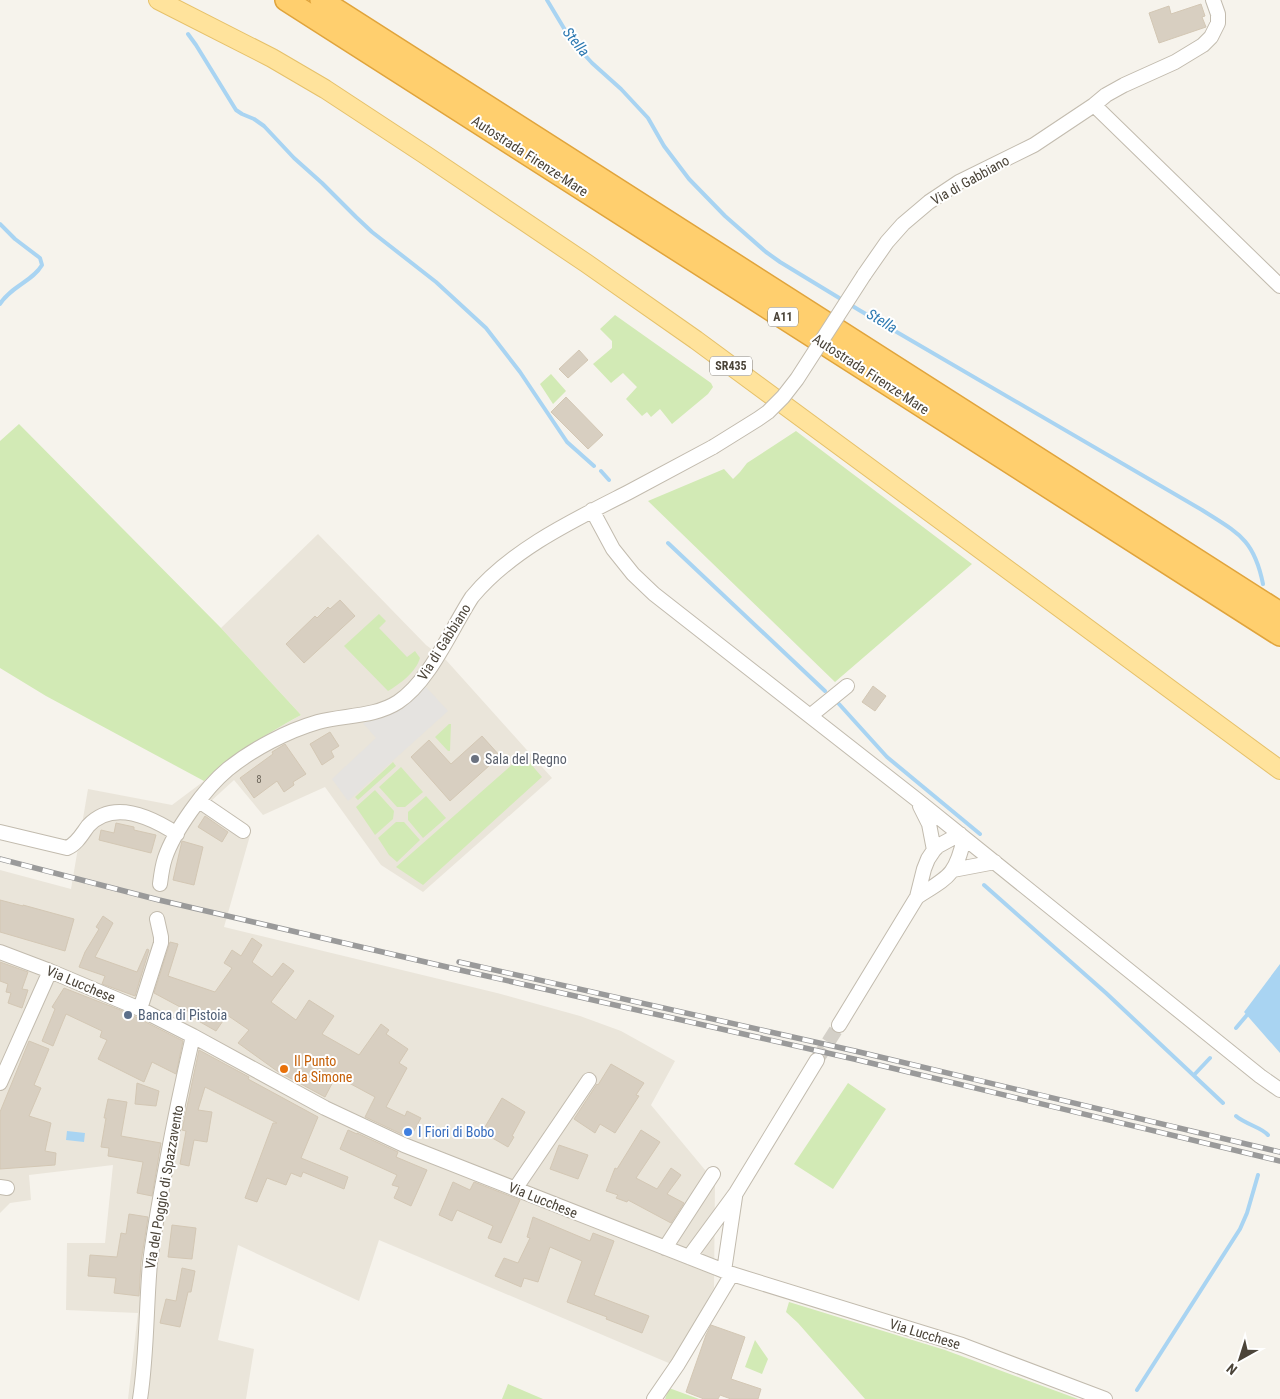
<svg xmlns="http://www.w3.org/2000/svg" width="1280" height="1399" font-family="'Roboto Condensed',sans-serif">
<rect width="100%" height="100%" fill="#f6f3ec"/>
<path fill="#eae5da" d="M318,534L426,645L446,660L552,778L423,892L381,865L325,787L263,815L234,780L210,802L251,832L224,927L497,993L580,1016L621,1031L675,1061L651,1105L715,1182L714,1288L671,1364L379,1240L359,1301L238,1245L218,1340L254,1349L246,1399H128L138,1313L66,1310L67,1243H105L113,1165L29,1175L31,1200L10,1203L0,1213V870L71,889L88,789L172,805L204,781L239,752L262,737L301,715L221,628Z"/>
<path fill="#d2eab5" d="M615,315L711,383L713,387L708,394L672,424L660,409L651,417L647,412L642,416L626,399L637,387L623,373L611,383L593,364L612,348V341L600,329Z
M551,374L566,391L553,404L540,384Z
M19,424L221,628L301,715C265,735 235,752 204,781L46,696L0,668V441Z
M796,431L972,564L835,682L648,501L724,469L733,479L740,472L747,463Z
M379,614L386,621L379,628L407,657L415,651L420,658C416,672 400,684 388,691L344,646Z
M449,724H451L450,751H448L435,737Z
M523,755L542,777L423,885L396,867Z
M393,762L396,766L358,800L355,797Z
M401,767L423,792L405,807H397L379,787Z
M375,790L394,811L393,819L375,835L356,807Z
M426,796L446,818L423,838L408,820V812Z
M396,822H404L420,840L397,862L389,855L378,838Z
M848,1083L886,1109L833,1189L794,1164Z
M789,1302L945,1350L1078,1399H865L798,1323L786,1312Z
M755,1340L768,1359L762,1374L745,1367Z
M508,1384L543,1399H502Z
M669,1388L699,1399H665Z"/>
<path fill="#e5e3e0" d="M426,687L448,711L348,801L332,779L376,738L363,723L384,717L398,710Z"/>
<path fill="#a9d4f2" d="M1280,964V1053L1244,1012Z
M67,1131L85,1133L84,1142L66,1140Z"/>
<g fill="none" stroke-linecap="round" stroke-linejoin="round">
<path stroke="#a9d4f2" stroke-width="4" d="M547,0L571,40L592,63L621,89L648,118L664,146L689,179L725,216L766,252L780,262L859,310L1202,510C1238,533 1254,539 1263,584
M188,34L196,45L236,110L242,114L254,119L264,126L294,158L322,183L356,217L372,232L436,282L486,328L520,372L567,442L594,466
M0,224L15,239L40,258L42,265C33,281 10,287 0,304
M601,471L609,480
M668,543L825,691
M839,704L887,757L980,834
M984,885L1106,993L1223,1103
M1236,1028L1247,1015
M1194,1075L1210,1058
M1236,1116C1245,1124 1263,1128 1268,1135
M1137,1390L1240,1229L1247,1213L1258,1175"/>
</g>
<path fill="#d8cfc1" stroke="#d3c7b4" d="M1201,4L1205,16L1202,17L1206,27L1159,43L1149,13L1169,6L1171,14Z
M579,350L588,360L568,378L559,369Z
M566,397L603,435L588,449L551,412Z
M340,600L355,616L304,663L286,644L315,616L317,618L328,607L330,609Z
M873,686L886,696L875,711L862,702Z
M330,732L339,746L331,751L334,757L322,765L310,744Z
M482,736L500,756L450,801L411,757L429,740L451,764Z
M285,744L306,774L293,782L294,785L284,792L277,781L254,798L240,778L273,754L272,752Z
M205,816L228,832L222,842L198,827Z
M116,823L134,827V830L156,835L151,853L99,840L101,830L114,833Z
M182,841L203,847L194,885L173,880Z
M0,900L23,906V905L74,919L65,951L0,932Z
M103,916L113,923L95,957L137,972L147,949L149,950L135,996L102,984L105,976L79,967L85,952L99,929L96,927Z
M252,938L262,945L252,962L272,977L283,963L294,971L271,1002L296,1020L309,1000L334,1016L322,1034L359,1055L381,1024L389,1030L386,1034L408,1049L399,1063L407,1068L386,1107L405,1116L407,1111L421,1118L410,1138L365,1117L375,1097L336,1076L325,1097L277,1071L238,1043L249,1030L227,1015L216,1031L195,1019L197,1016L154,993L170,942L178,944L168,976L215,992L232,968L224,963L232,950L241,956Z
M0,962L28,972L22,989L28,990L22,1008L8,1003L11,993L6,992L8,984L0,981Z
M64,988L128,1013L183,1041L176,1074L152,1062L144,1082L98,1059L107,1040L100,1037L102,1031L66,1014L53,1046L42,1041L55,1009L52,1007Z
M29,1041L49,1049L34,1085L41,1088L29,1116L51,1123L45,1151L56,1153L55,1165L0,1169V1112Z
M199,1050L249,1077L248,1079L318,1117L301,1158L348,1177L344,1189L303,1172L301,1177L291,1173L286,1185L267,1178L257,1202L245,1198L273,1123H277L205,1087L198,1110L212,1112L207,1142L194,1140L189,1166L180,1164L186,1131L182,1130Z
M611,1064L644,1083L636,1095L639,1096L615,1133L600,1124L595,1133L574,1119L597,1084L598,1085Z
M137,1083L159,1091L156,1106L135,1104Z
M502,1098L525,1112L512,1136L514,1137L508,1147L482,1132Z
M108,1099L127,1102L121,1136L161,1143L152,1196L137,1193L143,1162L108,1156L109,1148L101,1147L106,1118H104Z
M348,1130L357,1134V1133L398,1152L396,1157L427,1170L411,1206L394,1198L399,1187L392,1185L397,1175L340,1149Z
M641,1130L660,1142L636,1178L657,1189L671,1168L681,1175L667,1194L684,1203L671,1223L628,1200L627,1202L616,1198L618,1195L606,1191L615,1168L617,1169Z
M559,1145L588,1155L578,1179L550,1169Z
M453,1182L470,1190L474,1182L520,1200L501,1243L488,1238L493,1226L457,1210L452,1221L439,1215Z
M129,1214L148,1217L141,1262L139,1296L114,1293L116,1278L88,1276L90,1255L117,1257L121,1233L126,1234Z
M533,1217L590,1241L593,1233L614,1241L594,1295L649,1316L642,1333L606,1319L607,1317L567,1302L582,1261L550,1247L538,1282L524,1278L521,1287L495,1276L504,1258L518,1263L530,1238L527,1237Z
M172,1225L196,1228L192,1259L168,1257Z
M182,1268L195,1271L191,1292H188L180,1327L160,1323L166,1299L176,1301Z
M711,1325L745,1337L731,1379L761,1389L758,1399H731L720,1395L718,1399H704L686,1392L706,1335Z"/>
<g fill="none" stroke-linecap="round" stroke-linejoin="round">
<path stroke="#d4d0c8" stroke-width="14" stroke-dasharray="14 7" stroke-linecap="butt" d="M817,1060L839,1025"/>
<defs>
<path id="minor" d="M1094,105L1280,286
M864,275L887,242L903,224L929,202L959,182L1034,145L1094,105L1106,95L1124,85L1175,62L1203,45L1211,37L1218,23V14L1213,0
M592,510L613,549L633,574L654,594L916,799L1260,1076L1280,1090
M810,716L847,686
M199,801L243,831
M920,806L929,824L934,850
M0,832L67,848C77,844 82,834 88,826C113,799 151,817 177,834
M953,870L995,862
M160,884C161,876 162,867 165,858C174,831 205,788 228,769C253,749 287,731 318,722C344,715 375,717 398,702C430,681 451,629 472,597C512,549 574,520 629,492C657,477 685,462 713,447
M917,897C948,877 956,876 964,838
M0,952L50,971L140,1009L193,1036L325,1108L404,1145L732,1274L962,1345L1105,1399
M140,1009L161,943V937L157,919
M839,1025L917,897L924,869L928,859L934,850L938,846L960,834
M0,1083L50,971
M0,1187L7,1188
M515,1189L589,1080
M665,1248L713,1174
M689,1257L736,1193L817,1060
M724,1271L735,1197
M140,1399C147,1354 146,1308 150,1263C154,1230 160,1198 166,1166C174,1122 183,1079 193,1036
M654,1399L678,1364L732,1274"/>
<path id="major" d="M158,0L272,58L325,89L424,154L586,263L696,340L1280,770"/>
<path id="highway" d="M286,0L1280,635
M321,0L1280,613"/>
</defs>
<use href="#minor" stroke="#c2bbae" stroke-width="16"/>
<use href="#major" stroke="#e6c16a" stroke-width="20"/>
<use href="#highway" stroke="#e0a43c" stroke-width="24"/>
<use href="#minor" stroke="#fff" stroke-width="14"/>
<use href="#major" stroke="#ffe39c" stroke-width="18"/>
<use href="#highway" stroke="#ffcf6e" stroke-width="21"/>
<defs>
<path id="rail" d="M0,859L159,900L460,970L854,1059L1280,1161
M459,962L855,1051L1280,1152"/>
</defs>
<use href="#rail" stroke="#9a9a9a" stroke-width="5.5"/>
<use href="#rail" stroke="#fff" stroke-width="4" stroke-dasharray="11" stroke-linecap="butt"/>
<defs>
<path id="minor-bridge" d="M713,447L758,419L768,412L783,397L797,379L864,275"/>
</defs>
<use href="#minor-bridge" stroke="#c2bbae" stroke-width="16" stroke-linecap="butt"/>
<use href="#minor-bridge" stroke="#fff" stroke-width="14"/>
</g>
<circle fill="#6b7280" stroke="#fff" stroke-width="2" cx="475" cy="759" r="5"/>
<circle fill="#5c6f8a" stroke="#fff" stroke-width="2" cx="128" cy="1015" r="5"/>
<circle fill="#e8710a" stroke="#fff" stroke-width="2" cx="284" cy="1069" r="5"/>
<circle fill="#3f7fe0" stroke="#fff" stroke-width="2" cx="408" cy="1132" r="5"/>
<g text-anchor="middle" stroke-width="4" stroke-linejoin="round" paint-order="stroke">
<g font-size="11" fill="#6e675b">
<text x="259" y="783">8</text>
</g>
<g fill="#fff" stroke="#817c74" stroke-width="1">
<rect x="768" y="307.5" width="30" height="19" rx="4"/>
<rect x="710" y="356.5" width="42" height="19" rx="4"/>
</g>
<g font-size="12" font-weight="bold" fill="#4b4439">
<text x="783" y="321">A11</text>
<text x="731" y="370">SR435</text>
</g>
<g font-size="14" fill="#4b4439" stroke="#fff">
<text transform="translate(530 156) rotate(33)" y="5">Autostrada Firenze-Mare</text>
<text transform="translate(970 180) rotate(-29)" y="5">Via di Gabbiano</text>
<text transform="translate(871 374) rotate(33)" y="5">Autostrada Firenze-Mare</text>
<text transform="translate(444 642) rotate(-58)" y="5">Via di Gabbiano</text>
<text transform="translate(81 984) rotate(23)" y="5">Via Lucchese</text>
<text transform="translate(164 1187) rotate(-80)" y="5">Via del Poggio di Spazzavento</text>
<text transform="translate(543 1200) rotate(22)" y="5">Via Lucchese</text>
<text transform="translate(925 1334) rotate(17)" y="5">Via Lucchese</text>
</g>
<g font-size="14" fill="#5b616d" stroke="#fff" text-anchor="start">
<text x="485" y="764">Sala del Regno</text>
</g>
<g font-size="14" fill="#4e5e75" stroke="#fff" text-anchor="start">
<text x="138" y="1020">Banca di Pistoia</text>
</g>
<g font-size="14" fill="#c56008" stroke="#fff" text-anchor="start">
<text x="294" y="1066">Il Punto<tspan x="294" dy="16">da Simone</tspan></text>
</g>
<g font-size="14" fill="#366cbe" stroke="#fff" text-anchor="start">
<text x="418" y="1137">I Fiori di Bobo</text>
</g>
<g font-size="15" font-style="italic" fill="#2e7ab2" stroke="#fff">
<text transform="translate(576 42) rotate(51)" y="5">Stella</text>
<text transform="translate(882 321) rotate(31)" y="5">Stella</text>
</g>
</g>
<g transform="translate(1240 1359) rotate(219)" stroke="#ffffff" stroke-width="4" paint-order="stroke">
<path d="M0-4L9 19L0 12L-9 19Z" fill="#4b4439"/>
<text y="-8" font-size="14" font-weight="bold" text-anchor="middle" fill="#4b4439">N</text>
</g>
</svg>
